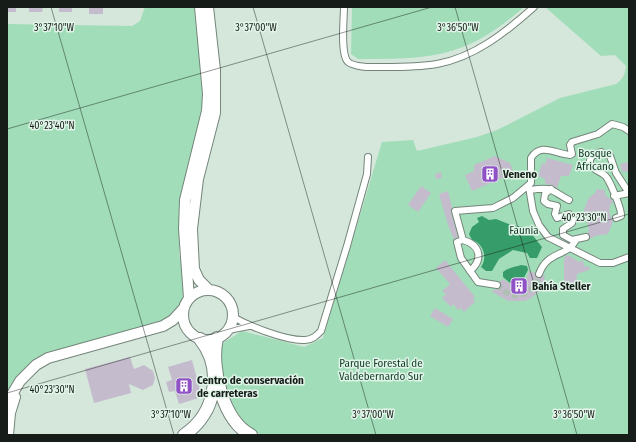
<svg xmlns="http://www.w3.org/2000/svg" width="636" height="442" font-family="'Fira Sans Condensed',sans-serif">
<rect width="100%" height="100%" fill="#d5e7db"/>
<path fill="#a1ddb9" d="M145,7H196L204,96L200,125L187,168L180,206L179,253L185,284L180,309L167,321L100,339L20,376L9,388L7,395V24L132,26L140,21Z
M352,7H524C466,58 432,59 358,59L351,54Z
M545,7H629V435H263L245,428L228,404L222,376L220,345L242,331L304,347L323,338L382,142L413,140L417,151L477,137L497,130L560,98L616,84C623,79 625,75 626,66L615,55L601,56Z"/>
<path fill="#369c69" d="M482,216L489,220L496,219L511,225L526,227L542,247L537,258H530L527,253L513,250L499,259L492,271H486L481,267C488,257 483,243 472,240L469,234L472,227L479,222L477,218Z
M521,265L527,266L528,270L522,281L510,283L503,277V272C507,268 515,267 521,265Z"/>
<path fill="#c4bccd" d="M7,7H16V12H7Z
M29,7H43L42,12H29Z
M59,7H72V12H59Z
M89,7H103V14H89Z
M495,156L510,163L514,173L472,191L465,175L474,171V165Z
M547,158L573,165L569,176H561L557,188L552,185L545,184V179L538,176L542,163L545,164Z
M629,162V171L622,172L620,164Z
M441,172L442,178L436,179L435,174Z
M421,186L431,193L418,212L408,205Z
M596,189L605,190V195L612,200L613,203L610,205L609,212L613,222L608,234L594,236L593,238H590L587,233L589,230L584,210L588,199L596,192Z
M448,191L452,207L451,212L458,237L454,239L448,225L439,194Z
M568,255L579,262L583,260L584,266L590,267L589,270L577,274L576,285L564,284V260L565,256Z
M445,260L475,297L473,299L475,302L464,312L461,308L458,310L453,304L451,307L442,298L446,294L442,291L450,284L436,268Z
M529,271L535,273L537,278L545,275L543,288L531,298L525,301H508L491,291L500,288V282L502,279L511,284L522,282L527,278Z
M435,308L453,319L448,327L430,316Z
M130,357L134,369L144,365L153,371L155,378L153,385L143,390L129,384L131,393L94,403L85,369Z
M192,360L202,397L179,404L175,391L169,392L166,382L172,380L168,367Z"/>
<g fill="none" stroke-linecap="round" stroke-linejoin="round">
<path stroke="#afbfb4" stroke-width="6" stroke-dasharray="6 3" stroke-linecap="butt" d="M497,285C501,289 508,294 514,295C526,296 539,286 539,274"/>
<defs>
<path id="street" d="M344,7C344,19 340,54 348,62C353,66 360,66 366,67C389,67 414,68 437,64C475,57 506,32 534,7
M529,187L533,211L539,225L548,237L600,263H613L629,257
M551,189L545,194L544,201L548,204L557,206L555,214L557,218L569,214L573,218L572,223L563,229V235L572,240L586,237
M530,190C554,186 551,191 569,200
M614,196L629,193
M616,218L621,216C622,210 611,184 607,178C603,170 583,170 592,156L601,152L610,156L616,173L629,193
M463,240C481,245 483,260 470,271
M539,274C548,250 566,258 576,240
M497,285L478,282L461,258L457,242L463,240L455,211L493,208L513,198L531,183V158C541,142 555,154 570,155L572,154L570,145L572,142L598,134L612,124L623,127L629,131
M233,317C249,326 286,341 305,340C312,340 316,336 321,331L347,246L367,174L368,157
M228,330L249,326"/>
<path id="primary" d="M208,7L215,70V113L198,179L192,229L194,269L199,280L209,290
M183 315a25 25 0 1 1 50 0a25 25 0 1 1-50 0Z
M189,298L184,229L185,200L207,111L208,94L200,7
M7,403L20,381L36,365L48,358L163,326L173,320L183,309
M8,435L10,413L15,397"/>
<path id="highway" d="M217,338C210,367 223,421 251,435
M184,435C216,414 224,369 200,339"/>
</defs>
<use href="#street" stroke="#74857a" stroke-width="8"/>
<use href="#primary" stroke="#74857a" stroke-width="12"/>
<use href="#highway" stroke="#74857a" stroke-width="14"/>
<use href="#street" stroke="#fff" stroke-width="6"/>
<use href="#primary" stroke="#fff" stroke-width="10"/>
<use href="#highway" stroke="#fff" stroke-width="12"/>
</g>
<path fill="none" stroke="#161d19" stroke-width="1" stroke-opacity="0.45" d="M51,7L174,435M253,7L376,435M455,7L577,435M7,129L432,7M7,393L629,214"/>
<defs>
<symbol id="building-square" viewBox="-11 -11 22 22"><rect x="-9" y="-9" width="18" height="18" rx="4" fill="#9050c6" stroke="#e2f5e9"/><path d="M-4-6H4V6H1V3H-1V6H-4ZM-2.5-4.3h1.7v1.8h-1.7ZM.8-4.3h1.7v1.8H.8ZM-2.5-1h1.7V.8h-1.7ZM.8-1h1.7V.8H.8Z" fill="#fff"/></symbol>
</defs>
<g fill-rule="evenodd">
<use href="#building-square" x="480" y="164" width="20" height="20"/>
<use href="#building-square" x="509" y="276" width="20" height="20"/>
<use href="#building-square" x="174" y="376" width="20" height="20"/>
</g>
<g text-anchor="middle" stroke-width="3" stroke-linejoin="round" paint-order="stroke">
<g font-size="11" fill="#123c27" stroke="#e2f5e9">
<text x="595" y="157">Bosque<tspan x="595" dy="13">Africano</tspan></text>
<text x="524" y="234">Faunia</text>
<text x="381" y="367">Parque Forestal de<tspan x="381" dy="13">Valdebernardo Sur</tspan></text>
</g>
<g font-size="11" font-weight="bold" fill="#161d19" stroke="#e2f5e9" text-anchor="start">
<text x="503" y="178">Veneno</text>
<text x="532" y="290">Bahía Steller</text>
<text x="197" y="384">Centro de conservación<tspan x="197" dy="13">de carreteras</tspan></text>
</g>
</g>
<g font-size="10" text-anchor="middle" fill="#161d19" stroke="#e2f5e9" stroke-width="3" stroke-linejoin="round" paint-order="stroke">
<text x="54" y="31">3°37'10"W</text>
<text x="256" y="31">3°37'00"W</text>
<text x="458" y="31">3°36'50"W</text>
<text x="52" y="129">40°23'40"N</text>
<text x="584" y="221">40°23'30"N</text>
<text x="52" y="393">40°23'30"N</text>
<text x="171" y="418">3°37'10"W</text>
<text x="373" y="418">3°37'00"W</text>
<text x="574" y="418">3°36'50"W</text>
</g>
<rect width="636" height="442" fill="none" stroke="#161d19" stroke-width="16"/>
</svg>
